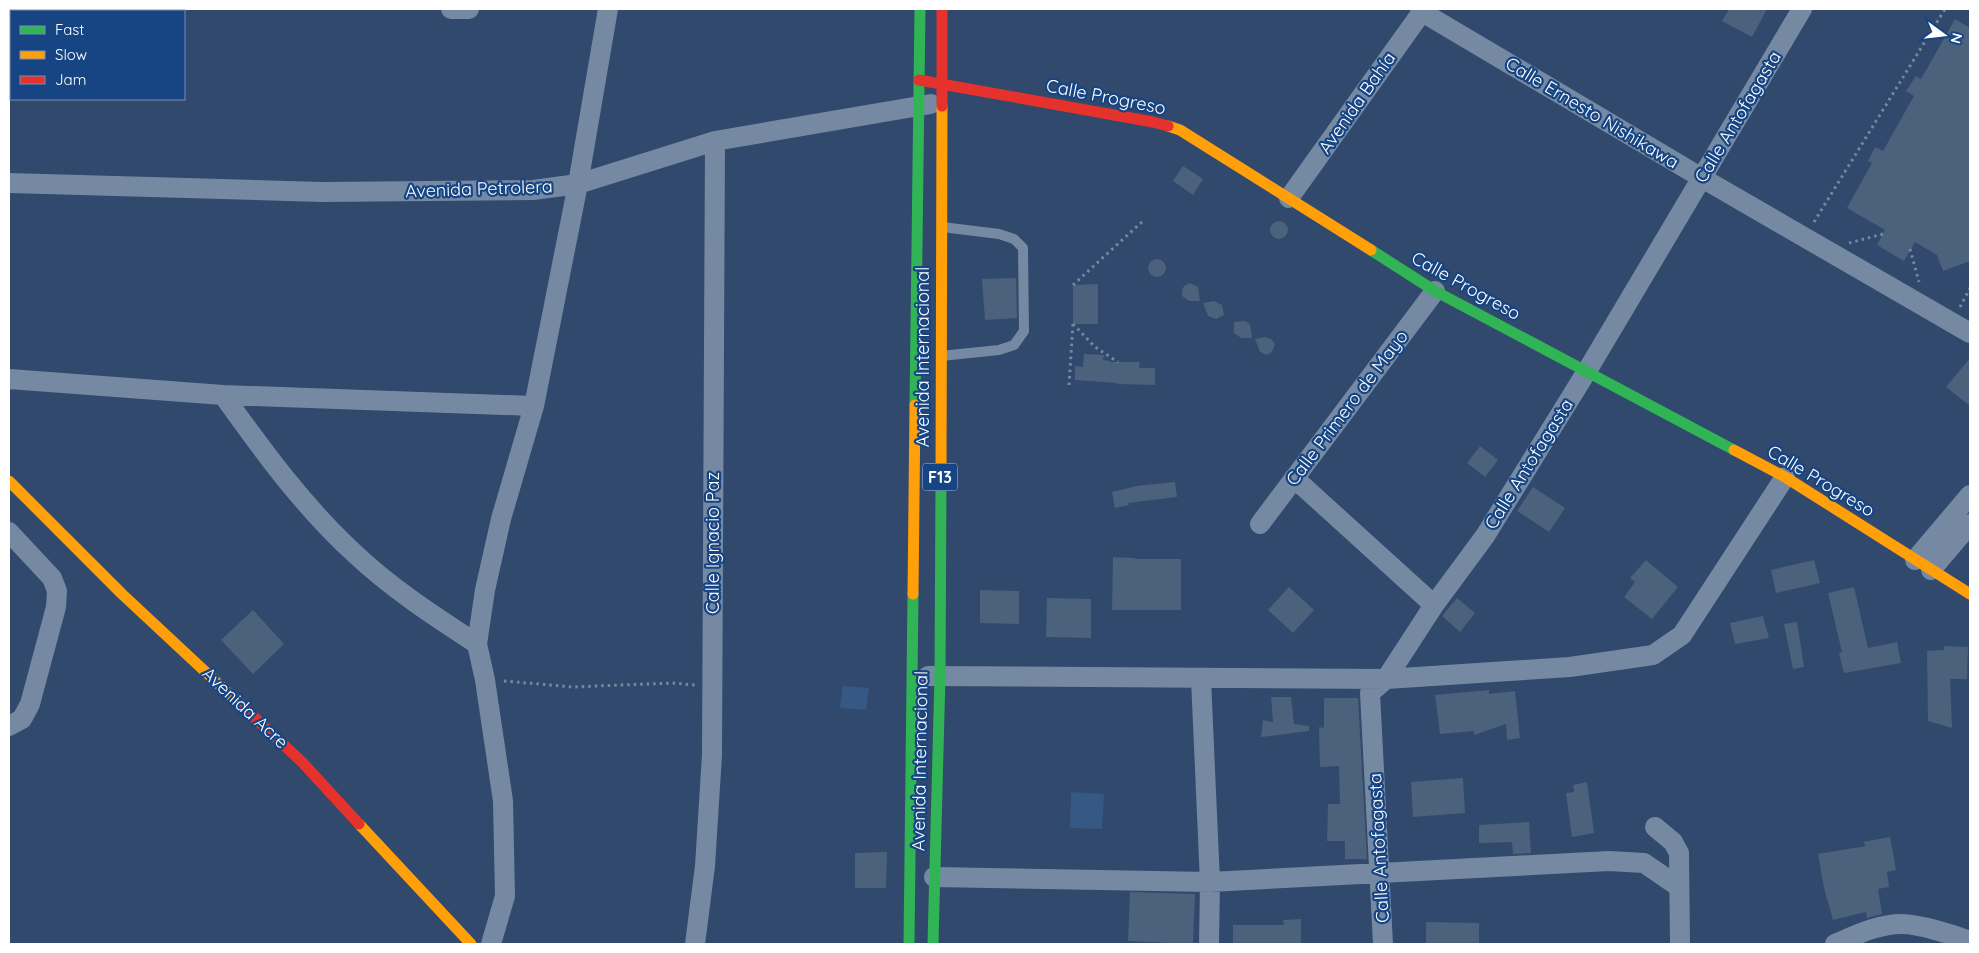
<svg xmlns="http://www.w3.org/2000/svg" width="1979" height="953" font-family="Quicksand,sans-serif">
<rect width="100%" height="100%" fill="#30496c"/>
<path fill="#355885" d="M843,686L869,688L866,710L840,708Z
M1071,792L1104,794L1102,829L1070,828Z"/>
<path fill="#4c617c" d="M1729,9H1767L1752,37L1722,21Z
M1955,19L1970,28V261L1943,271L1937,255L1915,242L1904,261L1877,245L1885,230L1847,208L1872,163L1868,161L1875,147L1883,151L1914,96L1906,91L1916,76L1921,79Z
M1183,166L1203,179L1193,195L1173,181Z
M1270 230a9 9 0 1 1 18 0a9 9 0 1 1-18 0Z
M1148 268a9 9 0 1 1 18 0a9 9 0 1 1-18 0Z
M1016,278L1017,318L985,320L982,279Z
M1190,283L1198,287L1200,301H1189L1182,296V290L1184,286Z
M1098,284V324H1073V285Z
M1214,301L1222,305L1224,315L1216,319L1208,316L1203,303Z
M1245,321L1250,324L1252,338H1241L1234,333V322Z
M1265,337L1271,339L1275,344L1272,352L1267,355L1260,352L1255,339Z
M1084,354L1104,355L1103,360L1110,361V362H1140L1139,368H1155V385L1117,384V383L1075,380V366L1083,367Z
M1970,358V406L1946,387Z
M1480,446L1498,460L1485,477L1467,463Z
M1175,482L1177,497L1128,503L1129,505L1115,508L1112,492L1136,486Z
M1533,487L1565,508L1549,532L1517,511Z
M1113,557L1135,558V559H1181V610H1112Z
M1646,560L1678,587L1652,619L1624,597L1635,582L1630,578Z
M1814,560L1820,583L1776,593L1771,570Z
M1289,587L1314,610L1293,633L1268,610Z
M1854,587L1868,648L1897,642L1901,663L1844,673L1839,653L1842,652L1828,593Z
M980,590L1019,591V624L980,623Z
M1047,598L1091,599V638L1046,637Z
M1457,598L1475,613L1460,632L1442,616Z
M253,610L284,644L253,674L221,640Z
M1763,616L1769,638L1735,644L1730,623Z
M1797,622L1804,667L1793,669L1784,624Z
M1944,646L1968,647L1967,679H1950L1952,728L1928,721L1927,651L1944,650Z
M1489,690V694L1515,691L1520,738L1507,740L1506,724L1474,735V731L1440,734L1435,695Z
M1271,697H1291L1294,724L1309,726V731L1261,737L1263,720L1273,722Z
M1324,698H1358L1367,859H1345V841H1327L1328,804H1340L1339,766L1320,767L1319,727L1324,728Z
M1463,778L1465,813L1413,817L1411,782Z
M1587,782L1594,833L1572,837L1566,793L1574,792L1573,785Z
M1529,822L1531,853L1513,854L1512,842L1479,843V825Z
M1890,837L1896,870L1887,872L1889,887L1878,889L1882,914L1867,918L1866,912L1833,920L1824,888L1818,854L1866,846L1863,842Z
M887,852L886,888H855V853Z
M1130,892L1195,894L1193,944L1128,941Z
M1301,919V944H1233V925H1284L1283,920Z
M1426,922L1479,923V944H1426Z"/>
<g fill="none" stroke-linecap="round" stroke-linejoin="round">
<path stroke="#7689a2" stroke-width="3" stroke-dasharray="2.5 4" stroke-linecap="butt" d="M1814,222L1945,9
M1849,243L1883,234
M1910,249L1919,282
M1073,285L1144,220
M1960,307L1970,288
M1073,324L1095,347L1118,362
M1069,385L1073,324
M504,681L573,687L672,683L695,685"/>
<path stroke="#7689a2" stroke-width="10" d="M941,356L999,350L1014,345L1024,331L1023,248L1014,239L999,234L942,227"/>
<path stroke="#7689a2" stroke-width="20" d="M451,9H469
M1422,12L1702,178L1970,333
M9,183L322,192L533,190L578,184L715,141L931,104
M1289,198L1424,9
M9,379L223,395L534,406
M223,395C263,451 303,506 354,553C391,588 434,616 477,644
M1294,478L1434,605
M1260,524L1435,291
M9,532L52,578L57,591L56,607L30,704L22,719L9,726
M1915,560L1970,495
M1931,570L1970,524
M928,676L1386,679L1570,667L1653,655L1682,635L1785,477
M1201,679L1210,882L1209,944
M1655,827L1673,842L1679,853L1680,944
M934,877L1210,882L1609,861L1644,863L1679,887
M491,944L505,896L503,801L485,680L477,644L485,590L501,519L534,406L578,184L608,9
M695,944L705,866L712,755L715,141
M1383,944L1370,693L1386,679L1434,605L1485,536L1587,371L1802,9
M1835,944C1856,935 1878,924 1902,924C1919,924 1954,935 1970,941"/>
<path stroke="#30b455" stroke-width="11" d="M1371,250L1435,291L1734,450
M915,405L920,9
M909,944L913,594
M933,944L940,675L941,481"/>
<path stroke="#ff9f0a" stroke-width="11" d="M1168,126L1180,130L1371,250
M1734,450L1785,477L1970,594
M9,481L122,594L241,705
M941,481L942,106
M913,594L915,405
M359,824L471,944"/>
<path stroke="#e5322d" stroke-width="11" d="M919,80L1153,122L1168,126
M942,106V9
M241,705L302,762L359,824"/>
</g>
<g text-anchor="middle" stroke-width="4.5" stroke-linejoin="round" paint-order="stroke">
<rect fill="#174584" stroke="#b9c7da" stroke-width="1" x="922.5" y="463.5" width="35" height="27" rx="4"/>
<g font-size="16" font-weight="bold" fill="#fff">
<text x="940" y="483">F13</text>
</g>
<g font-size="18" fill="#fff" stroke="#174584">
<text transform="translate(1106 97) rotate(11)" y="6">Calle Progreso</text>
<text transform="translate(1357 103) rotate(-55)" y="6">Avenida Bahía</text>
<text transform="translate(1592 113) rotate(31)" y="6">Calle Ernesto Nishikawa</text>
<text transform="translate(1738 117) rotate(-59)" y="6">Calle Antofagasta</text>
<text transform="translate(479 189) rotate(-2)" y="6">Avenida Petrolera</text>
<text transform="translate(1466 286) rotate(29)" y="6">Calle Progreso</text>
<text transform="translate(923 357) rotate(-90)" y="6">Avenida Internacional</text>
<text transform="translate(1347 408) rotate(-53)" y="6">Calle Primero de Mayo</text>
<text transform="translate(1529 464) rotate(-58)" y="6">Calle Antofagasta</text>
<text transform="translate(1821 481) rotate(31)" y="6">Calle Progreso</text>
<text transform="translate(713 543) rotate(-90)" y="6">Calle Ignacio Paz</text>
<text transform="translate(245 708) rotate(43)" y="6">Avenida Acre</text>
<text transform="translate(920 761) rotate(-89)" y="6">Avenida Internacional</text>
<text transform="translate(1379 848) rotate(-93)" y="6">Calle Antofagasta</text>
</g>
</g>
<rect width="1979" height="953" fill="none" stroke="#ffffff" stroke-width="20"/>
<rect x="10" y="10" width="175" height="90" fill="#174584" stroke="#748fb5"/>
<rect x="20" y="26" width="25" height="8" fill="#30b455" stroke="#748fb5"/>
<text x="55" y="35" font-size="15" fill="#ffffff">Fast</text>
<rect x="20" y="51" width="25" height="8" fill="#ff9f0a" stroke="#748fb5"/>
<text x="55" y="60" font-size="15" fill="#ffffff">Slow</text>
<rect x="20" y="76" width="25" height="8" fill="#e5322d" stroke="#748fb5"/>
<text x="55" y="85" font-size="15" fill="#ffffff">Jam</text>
<g transform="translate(1944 35) rotate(105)" stroke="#174584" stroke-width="4" paint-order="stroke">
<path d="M0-4L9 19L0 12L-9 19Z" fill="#ffffff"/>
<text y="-8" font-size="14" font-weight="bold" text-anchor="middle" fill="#ffffff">N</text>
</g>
</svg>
